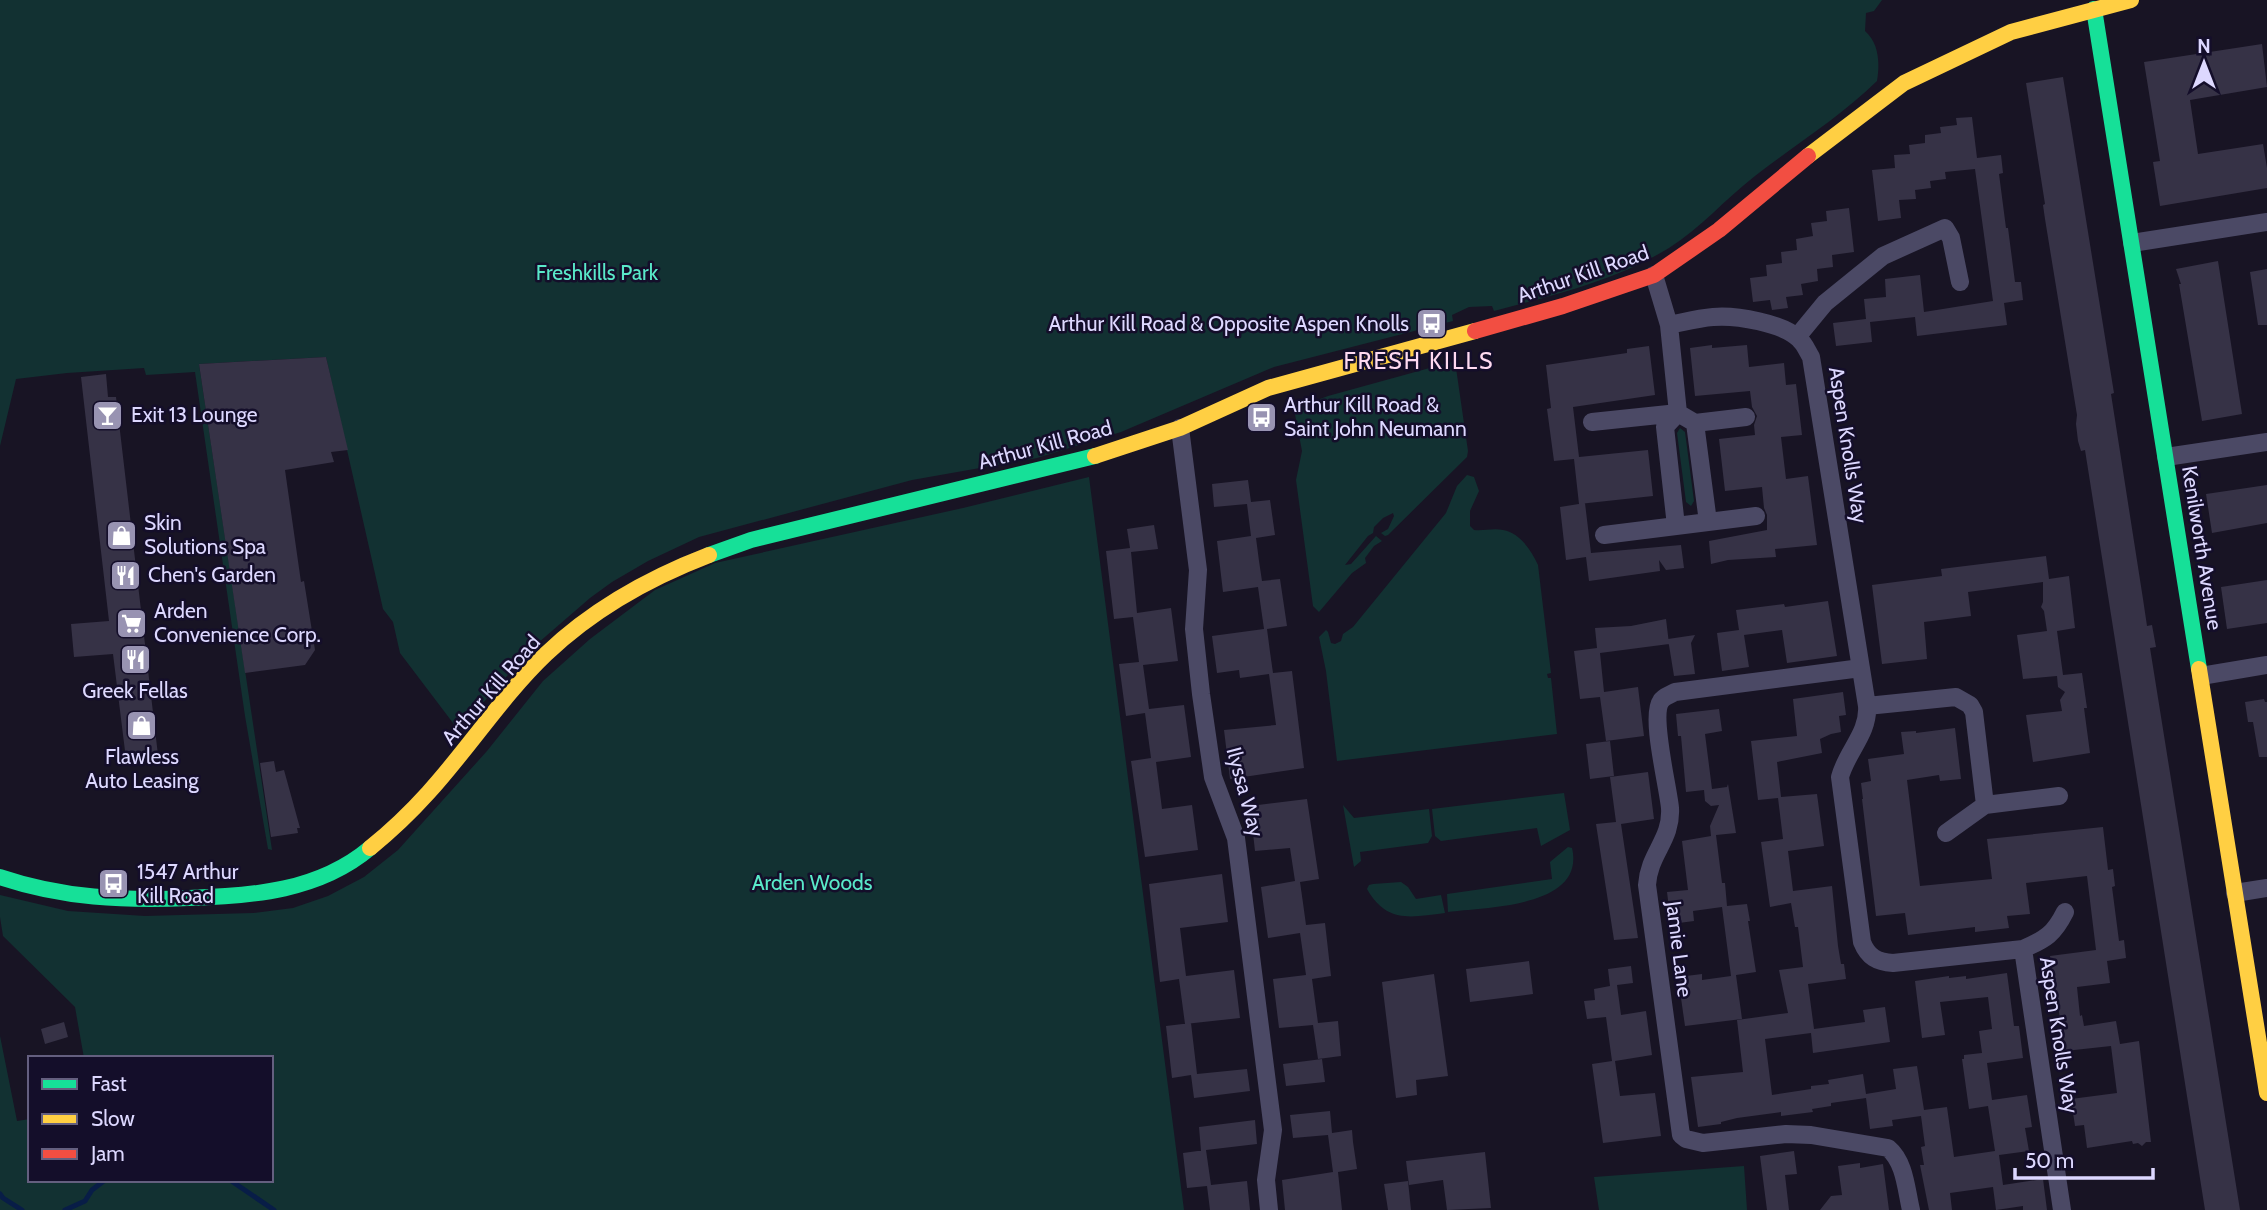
<svg xmlns="http://www.w3.org/2000/svg" width="2267" height="1210" font-family="Cabin,sans-serif">
<rect width="100%" height="100%" fill="#181424"/>
<path fill="#123132" d="M0,0H1882L1874,11L1866,13L1865,31C1879,43 1880,63 1877,81C1840,117 1795,145 1755,176C1725,199 1701,228 1669,248C1615,281 1554,295 1494,311L1492,306L1469,307L1452,315L1453,321L1274,367L1121,432L1037,458L912,480L699,537L648,561L612,582L590,598L538,643L493,691L458,733L453,723L400,653L393,622L383,609L326,357L199,364L272,850L268,849L245,716L195,372L146,375L144,368L67,373L16,379L0,446Z
M1455,361L1468,451L1467,457L1388,535L1385,536L1381,533L1388,529L1394,516L1393,513L1383,518L1374,527L1373,533L1368,536L1345,565L1351,564L1376,536L1382,541L1374,546L1365,558L1366,563L1352,573L1319,612L1313,606L1296,480L1302,451L1294,409L1328,396Z
M1680,428L1685,432L1694,501L1691,506L1686,502L1677,433Z
M1467,475L1474,477L1479,491L1470,511V526L1474,530C1484,531 1493,528 1503,530C1520,533 1531,550 1538,565L1551,673L1547,674L1548,678H1551L1557,734L1337,761L1326,671L1319,637L1326,630L1328,632L1331,643L1335,644L1341,641L1343,634L1353,627L1446,513L1457,486Z
M1089,477L1184,1210H0V1036L17,1121L30,1119V1180H271V1058H84L75,1007L3,936L0,917V895L68,911L145,916L253,913L293,908L328,896L364,877L398,850L487,751L543,681L590,639L655,590L715,563L963,508Z
M1564,793L1570,830L1541,846L1537,828L1441,841L1435,836L1432,809Z
M1343,805L1354,818L1429,809L1432,836L1428,843L1360,852L1361,861L1354,867Z
M1568,847L1572,848C1586,908 1485,907 1448,912L1447,894L1552,879L1550,862Z
M1401,882L1408,887L1416,899L1441,895L1445,913C1411,917 1387,924 1367,889L1369,885L1373,884Z
M1744,1166L1747,1210H1599L1594,1177Z"/>
<g fill="none" stroke-linecap="round" stroke-linejoin="round">
<path stroke="#081d47" stroke-width="5" d="M123,1180H138
M230,1180L274,1210
M0,1194L3,1198L22,1210
M65,1210L85,1201L92,1190L105,1180"/>
</g>
<path fill="#363246" d="M2262,44L2267,87L2190,100L2198,154L2263,144L2267,168V188L2160,206L2153,162L2160,161L2144,62Z
M2063,77L2114,393L2111,394L2143,599L2147,626L2152,625L2156,647L2150,648L2240,1210H2205L2085,450L2081,451L2078,441L2076,424L2077,415L2045,219L2043,205L2045,204L2026,83Z
M1972,117L1977,158L2001,155L2003,173L1999,174L2006,228H2008L2015,282H2021L2023,300L2004,303L2007,325L1917,336L1915,317L1870,322L1872,342L1836,346L1833,323L1866,319L1864,299L1886,297L1885,279L1920,275L1924,312L1993,301L1975,169L1945,172L1946,179L1930,181L1931,188L1915,190L1916,199L1899,200L1901,218L1878,221L1872,170L1895,168L1894,155L1910,154L1909,145L1925,143V135L1941,133L1940,127L1957,125L1956,118Z
M1849,208L1854,252L1832,255L1833,267L1817,269L1818,281L1801,284L1803,295L1786,297L1788,308L1772,310L1770,300L1753,302L1750,278L1767,276L1766,265L1782,263L1781,252L1797,250L1796,239L1813,236L1811,223L1827,221L1826,211Z
M2218,261L2242,414L2202,421L2179,284H2181L2176,269Z
M2267,269V325H2258L2250,272Z
M1712,345V348L1747,345L1749,367L1784,363L1786,385L1796,384L1802,435L1781,437L1786,479L1808,476L1817,545L1775,549L1776,557L1728,560L1711,564L1709,541L1767,530V515L1764,508L1762,487L1725,491L1719,439L1755,435L1754,425L1757,416L1752,407L1750,391L1695,396L1690,348Z
M1649,346L1655,395L1573,407L1579,457L1648,450L1653,496L1579,504L1574,459L1554,461L1547,409L1551,408L1546,365L1627,353V349Z
M326,357L348,450L331,452L334,462L285,470L301,582L304,581L315,650L305,665L245,673L199,364Z
M106,374L108,397H116L158,755L126,759L113,654L74,657L71,624L109,621L81,377Z
M1248,480L1251,502L1270,500L1275,535L1256,538L1259,561L1262,581L1280,579L1287,626L1267,629L1270,652L1273,673L1292,671L1304,768L1230,779L1224,730L1276,725L1269,674L1240,678L1239,670L1217,673L1212,636L1264,629L1258,587L1223,592L1217,541L1251,536L1247,504L1214,507L1212,484Z
M2267,485V523L2212,533L2206,494Z
M1585,503L1591,553L1681,545L1684,568L1666,570L1659,560L1660,571L1589,581L1586,557L1566,560L1560,507Z
M1154,525L1158,549L1131,552L1137,613L1171,608L1178,661L1143,665L1149,709L1184,705L1191,757L1156,762L1162,809L1192,805L1198,850L1145,857L1131,761L1151,758L1145,713L1126,716L1119,664L1139,662L1133,617L1114,619L1106,551L1130,548L1127,529Z
M2046,556L2049,579L2069,576L2075,628L2057,631L2063,675L2082,673L2087,708H2084L2090,753L2033,762L2026,715L2062,711L2060,700L2065,692L2058,687L2057,676L2023,679L2017,635L2047,631L2044,611L2041,607L2043,602V582L1968,592L1971,616L1924,622L1927,659L1882,664L1872,585L1942,576L1941,569Z
M2267,580V623L2227,629L2221,587Z
M1828,601L1837,656L1787,663L1782,630L1744,635L1749,667L1722,671L1717,633L1739,630L1736,610L1784,604L1785,607Z
M1666,619L1669,644L1600,653L1604,692L1638,687L1644,736L1606,741L1600,697L1580,699L1574,651L1597,648L1595,628L1631,626Z
M1695,635L1691,643L1695,674L1674,676L1668,639Z
M1843,692L1846,715L1839,716L1841,732L1831,734L1820,739L1822,753L1777,762L1781,797L1817,794L1824,846L1788,851L1793,891L1832,886L1838,946L1841,964H1844L1846,979L1808,984L1814,1029L1865,1022L1863,1010L1885,1007L1890,1042L1813,1053L1811,1033L1765,1039L1772,1095L1811,1089V1086L1829,1084L1828,1080L1863,1074L1866,1094L1896,1089L1893,1069L1917,1066L1924,1110L1947,1107L1954,1157L1995,1151L1988,1106L1969,1109L1962,1059H1964V1055L1982,1053L1979,1031L1992,1029L1988,997L1940,1002L1945,1035L1922,1038L1915,981L1949,976V978L1966,976V979L2007,973L2014,1026H2019L2023,1058L1987,1063L1992,1100L2027,1095L2032,1127L2025,1128L2029,1151L1999,1155L2003,1185L2043,1179L2047,1210H2023V1206L1996,1210L1993,1187L1950,1193L1952,1210H1929L1920,1165H1924L1921,1147L1925,1146L1921,1116L1892,1120L1893,1126L1870,1129L1866,1098L1831,1103V1106L1812,1109L1813,1112L1781,1116V1112L1737,1118L1721,1122V1124L1698,1127L1691,1077L1743,1072L1737,1020L1788,1013L1779,970L1803,967L1798,927H1795L1791,903L1770,907L1761,842L1783,839L1778,798L1758,800L1751,741L1797,736L1793,699Z
M2264,699L2265,702H2267V757H2259L2253,722H2248L2245,702Z
M1719,709L1722,731L1705,734L1712,789L1727,787L1728,784L1736,833L1716,835L1722,883H1725L1727,906L1747,904L1750,921H1748L1756,972L1736,975L1742,1019L1685,1026L1678,977L1702,974V980L1731,976L1722,907L1693,911L1694,921L1671,924L1667,892L1688,890L1682,841L1711,836L1710,826L1719,805L1711,806L1705,801L1704,790L1686,792L1681,736H1678L1676,714Z
M1955,728L1961,779L1940,781L1939,775L1907,780L1920,886L1992,879L1987,839L2103,827L2108,870L2113,869L2115,886L2112,887L2119,941L2124,940L2126,958L2107,961L2110,983L2077,987L2080,1016L2082,1015L2084,1026L2116,1021L2120,1044L2139,1041L2151,1142H2146L2142,1146L2138,1143L2133,1144L2132,1141L2087,1148L2084,1125L2075,1126L2071,1099L2117,1093L2111,1046L2065,1051L2056,993H2054L2050,956L2096,950L2087,876L2026,883L2030,914L2007,916L2009,928L1975,932V927L1908,935L1905,913L1876,916L1862,799H1863L1861,783L1871,781L1868,759L1904,754L1901,732L1916,731V733Z
M1610,741L1614,776L1590,779L1586,744Z
M274,761L276,772L284,770L300,828H297L298,833L271,837L260,763Z
M1648,772L1654,819L1621,824L1638,938L1614,940L1596,824L1616,822L1610,777Z
M1307,799L1319,879L1300,882L1303,903L1306,925L1325,923L1331,976L1312,979L1318,1023L1338,1021L1341,1056L1318,1059L1313,1025L1279,1028L1273,979L1306,975L1300,933L1268,938L1261,887L1295,881L1290,848L1255,851L1250,806Z
M1222,874L1228,922L1180,928L1186,976L1234,970L1240,1018L1185,1024L1179,979L1160,982L1149,884Z
M1529,961L1533,994L1470,1002L1466,969Z
M1631,966L1633,983L1617,985L1621,1015L1646,1011L1652,1055L1615,1061L1620,1096L1655,1093L1661,1136L1603,1143L1592,1064L1612,1061L1606,1017L1587,1019L1584,1001L1595,1000L1594,989L1610,986L1608,969Z
M1434,974L1448,1076L1416,1080L1417,1095L1396,1098L1382,982Z
M64,1022L68,1037L45,1044L41,1029Z
M1191,1023L1197,1074L1247,1069L1250,1091L1194,1098L1191,1075L1172,1078L1166,1026Z
M1322,1059L1325,1082L1286,1086L1283,1064Z
M1330,1111L1332,1133L1352,1130L1353,1142L1357,1169L1338,1172L1342,1210H1285L1282,1180L1333,1172L1328,1135L1293,1138L1290,1115Z
M1255,1120L1257,1144L1206,1150L1211,1185L1247,1181L1250,1210H1210L1207,1186L1187,1188L1183,1153L1205,1150L1201,1151L1199,1127Z
M1794,1151L1797,1174L1785,1175L1789,1210H1767L1760,1156Z
M1485,1152L1491,1208L1447,1210L1443,1180L1409,1185L1406,1161Z
M1860,1163V1168L1883,1164L1889,1210H1820L1831,1196L1842,1195L1838,1166Z
M1408,1181L1411,1210H1388L1384,1184Z"/>
<g fill="none" stroke-linecap="round" stroke-linejoin="round">
<path stroke="#4b4965" stroke-width="18" d="M2132,243L2267,222
M1654,275L1669,325L1678,413
M1669,325C1684,322 1699,318 1713,317C1736,315 1783,323 1799,339C1805,344 1807,351 1811,357L1867,706C1869,733 1847,751 1840,777L1862,942C1868,957 1877,962 1893,963L2023,949C2046,939 2054,934 2065,912
M1797,337L1825,303L1883,256L1945,228L1951,238L1960,282
M1592,422L1678,413L1695,423L1708,522
M1695,423L1746,417
M1180,428L1198,570L1194,629L1201,694L1213,777L1236,838L1273,1130L1266,1180L1269,1210
M2166,457L2267,442
M1676,526L1665,427L1678,413
M1604,535L1756,516
M1861,668L1675,692C1670,695 1664,696 1661,701C1650,716 1668,786 1670,808C1672,840 1649,853 1647,885L1681,1135L1686,1139L1703,1143L1786,1134L1811,1135L1888,1148C1905,1162 1906,1189 1911,1210
M2201,676L2267,665
M1867,706L1956,697L1970,705L1974,712L1985,805
M1946,833L1985,805L2059,796
M2235,893L2267,888
M2023,949L2062,1210"/>
<path stroke="#16e098" stroke-width="16" d="M2094,9L2199,669
M709,555L751,540L1095,456
M0,877C62,898 125,901 189,898C253,896 319,891 370,848"/>
<path stroke="#ffcf43" stroke-width="16" d="M1808,156L1904,83L2011,32L2131,0
M1095,456L1180,428L1268,388L1475,331
M2199,669L2267,1093
M370,848C391,831 410,813 428,793C469,748 502,696 546,654C592,610 649,578 709,555"/>
<path stroke="#f24e42" stroke-width="16" d="M1475,331L1563,306L1654,275L1719,230L1808,156"/>
</g>
<defs>
<symbol id="bus-square" viewBox="-11 -11 22 22"><rect x="-9" y="-9" width="18" height="18" rx="4" fill="#9893b2" stroke="#140e2a"/><path d="M-5-6H5V4H4V6H2V4H-2V6H-4V4H-5ZM-3.5-4V0h7V-4ZM-3.5 1.2v1.5H-2V1.2ZM2 1.2v1.5H3.5V1.2Z" fill="#fff"/></symbol>
<symbol id="bar-square" viewBox="-11 -11 22 22"><rect x="-9" y="-9" width="18" height="18" rx="4" fill="#9893b2" stroke="#140e2a"/><path d="M-6-5H6L.8 .8V4.5H3.5V6h-7V4.5H-.8V.8Z" fill="#fff"/></symbol>
<symbol id="shop-square" viewBox="-11 -11 22 22"><rect x="-9" y="-9" width="18" height="18" rx="4" fill="#9893b2" stroke="#140e2a"/><path d="M-5-2.5h2.3a2.7 3.5 0 0 1 5.4 0H5L5.5 6h-11ZM-1.5-2.5h3a1.5 2.3 0 0 0-3 0Z" fill="#fff"/></symbol>
<symbol id="restaurant-square" viewBox="-11 -11 22 22"><rect x="-9" y="-9" width="18" height="18" rx="4" fill="#9893b2" stroke="#140e2a"/><path d="M-5-6h1v4h1v-4h1v4h1v-4h1v5L-1.5 .5V6h-2V.5L-5-1ZM5-6V6H3V1.5H1.5Q1.5-4 5-6Z" fill="#fff"/></symbol>
<symbol id="supermarket-square" viewBox="-11 -11 22 22"><rect x="-9" y="-9" width="18" height="18" rx="4" fill="#9893b2" stroke="#140e2a"/><path d="M-6-5.5h2.5l.6 2H6L4.5 2H-2.5L-4.4-4H-6ZM-1.5 3.2a1.3 1.3 0 1 0 .1 0ZM3 3.2a1.3 1.3 0 1 0 .1 0Z" fill="#fff"/></symbol>
</defs>
<g fill-rule="evenodd">
<use href="#bus-square" x="1414" y="306" width="35" height="35"/>
<use href="#bar-square" x="90" y="398" width="35" height="35"/>
<use href="#bus-square" x="1244" y="400" width="35" height="35"/>
<use href="#shop-square" x="104" y="518" width="35" height="35"/>
<use href="#restaurant-square" x="108" y="558" width="35" height="35"/>
<use href="#supermarket-square" x="114" y="606" width="35" height="35"/>
<use href="#restaurant-square" x="118" y="642" width="35" height="35"/>
<use href="#shop-square" x="124" y="708" width="35" height="35"/>
<use href="#bus-square" x="96" y="866" width="35" height="35"/>
</g>
<g text-anchor="middle" stroke-width="5" stroke-linejoin="round" paint-order="stroke">
<g font-size="21" fill="#59e9c9" stroke="#140e2a">
<text x="597" y="280">Freshkills Park</text>
<text x="812" y="890">Arden Woods</text>
</g>
<g font-size="21" fill="#ddd8ff" stroke="#140e2a">
<text transform="translate(1583 274) rotate(-19)" y="7">Arthur Kill Road</text>
<text transform="translate(1045 445) rotate(-15)" y="7">Arthur Kill Road</text>
<text transform="translate(1848 445) rotate(81)" y="7">Aspen Knolls Way</text>
<text transform="translate(2202 548) rotate(81)" y="7">Kenilworth Avenue</text>
<text transform="translate(491 690) rotate(-49)" y="7">Arthur Kill Road</text>
<text transform="translate(1245 792) rotate(75)" y="7">Ilyssa Way</text>
<text transform="translate(1679 949) rotate(83)" y="7">Jamie Lane</text>
<text transform="translate(2059 1035) rotate(81)" y="7">Aspen Knolls Way</text>
</g>
<g font-size="21" fill="#ddd8ff" stroke="#140e2a" text-anchor="start">
<text x="1409" y="331" text-anchor="end">Arthur Kill Road &amp; Opposite Aspen Knolls</text>
<text x="1284" y="412">Arthur Kill Road &amp;<tspan x="1284" dy="24">Saint John Neumann</tspan></text>
<text x="131" y="422">Exit 13 Lounge</text>
<text x="144" y="530">Skin<tspan x="144" dy="24">Solutions Spa</tspan></text>
<text x="148" y="582">Chen's Garden</text>
<text x="154" y="618">Arden<tspan x="154" dy="24">Convenience Corp.</tspan></text>
<text x="135" y="698" text-anchor="middle">Greek Fellas</text>
<text x="142" y="764" text-anchor="middle">Flawless<tspan x="142" dy="24">Auto Leasing</tspan></text>
<text x="137" y="879">1547 Arthur<tspan x="137" dy="24">Kill Road</tspan></text>
</g>
<g font-size="23" letter-spacing="2" fill="#ffdaf1" stroke="#140e2a">
<text x="1419" y="369">FRESH KILLS</text>
</g>
</g>
<rect x="28" y="1056" width="245" height="126" fill="#140e2a" stroke="#645f7f" stroke-width="2"/>
<rect x="42" y="1079" width="35" height="10" fill="#16e098" stroke="#645f7f" stroke-width="2"/>
<text x="91" y="1091" font-size="21" fill="#ddd8ff">Fast</text>
<rect x="42" y="1114" width="35" height="10" fill="#ffcf43" stroke="#645f7f" stroke-width="2"/>
<text x="91" y="1126" font-size="21" fill="#ddd8ff">Slow</text>
<rect x="42" y="1149" width="35" height="10" fill="#f24e42" stroke="#645f7f" stroke-width="2"/>
<text x="91" y="1161" font-size="21" fill="#ddd8ff">Jam</text>
<g transform="translate(2204 63)" stroke="#140e2a" stroke-width="5" paint-order="stroke">
<path d="M0-5L12 26L0 18L-12 26Z" fill="#ddd8ff"/>
<text y="-10" font-size="19" font-weight="bold" text-anchor="middle" fill="#ddd8ff">N</text>
</g>
<path d="M2015 1168v10h138v-10" fill="none" stroke="#ddd8ff" stroke-width="3.5"/>
<text x="2025" y="1168" font-size="21" fill="#ddd8ff" stroke="#140e2a" stroke-width="5" paint-order="stroke">50 m</text>
</svg>
